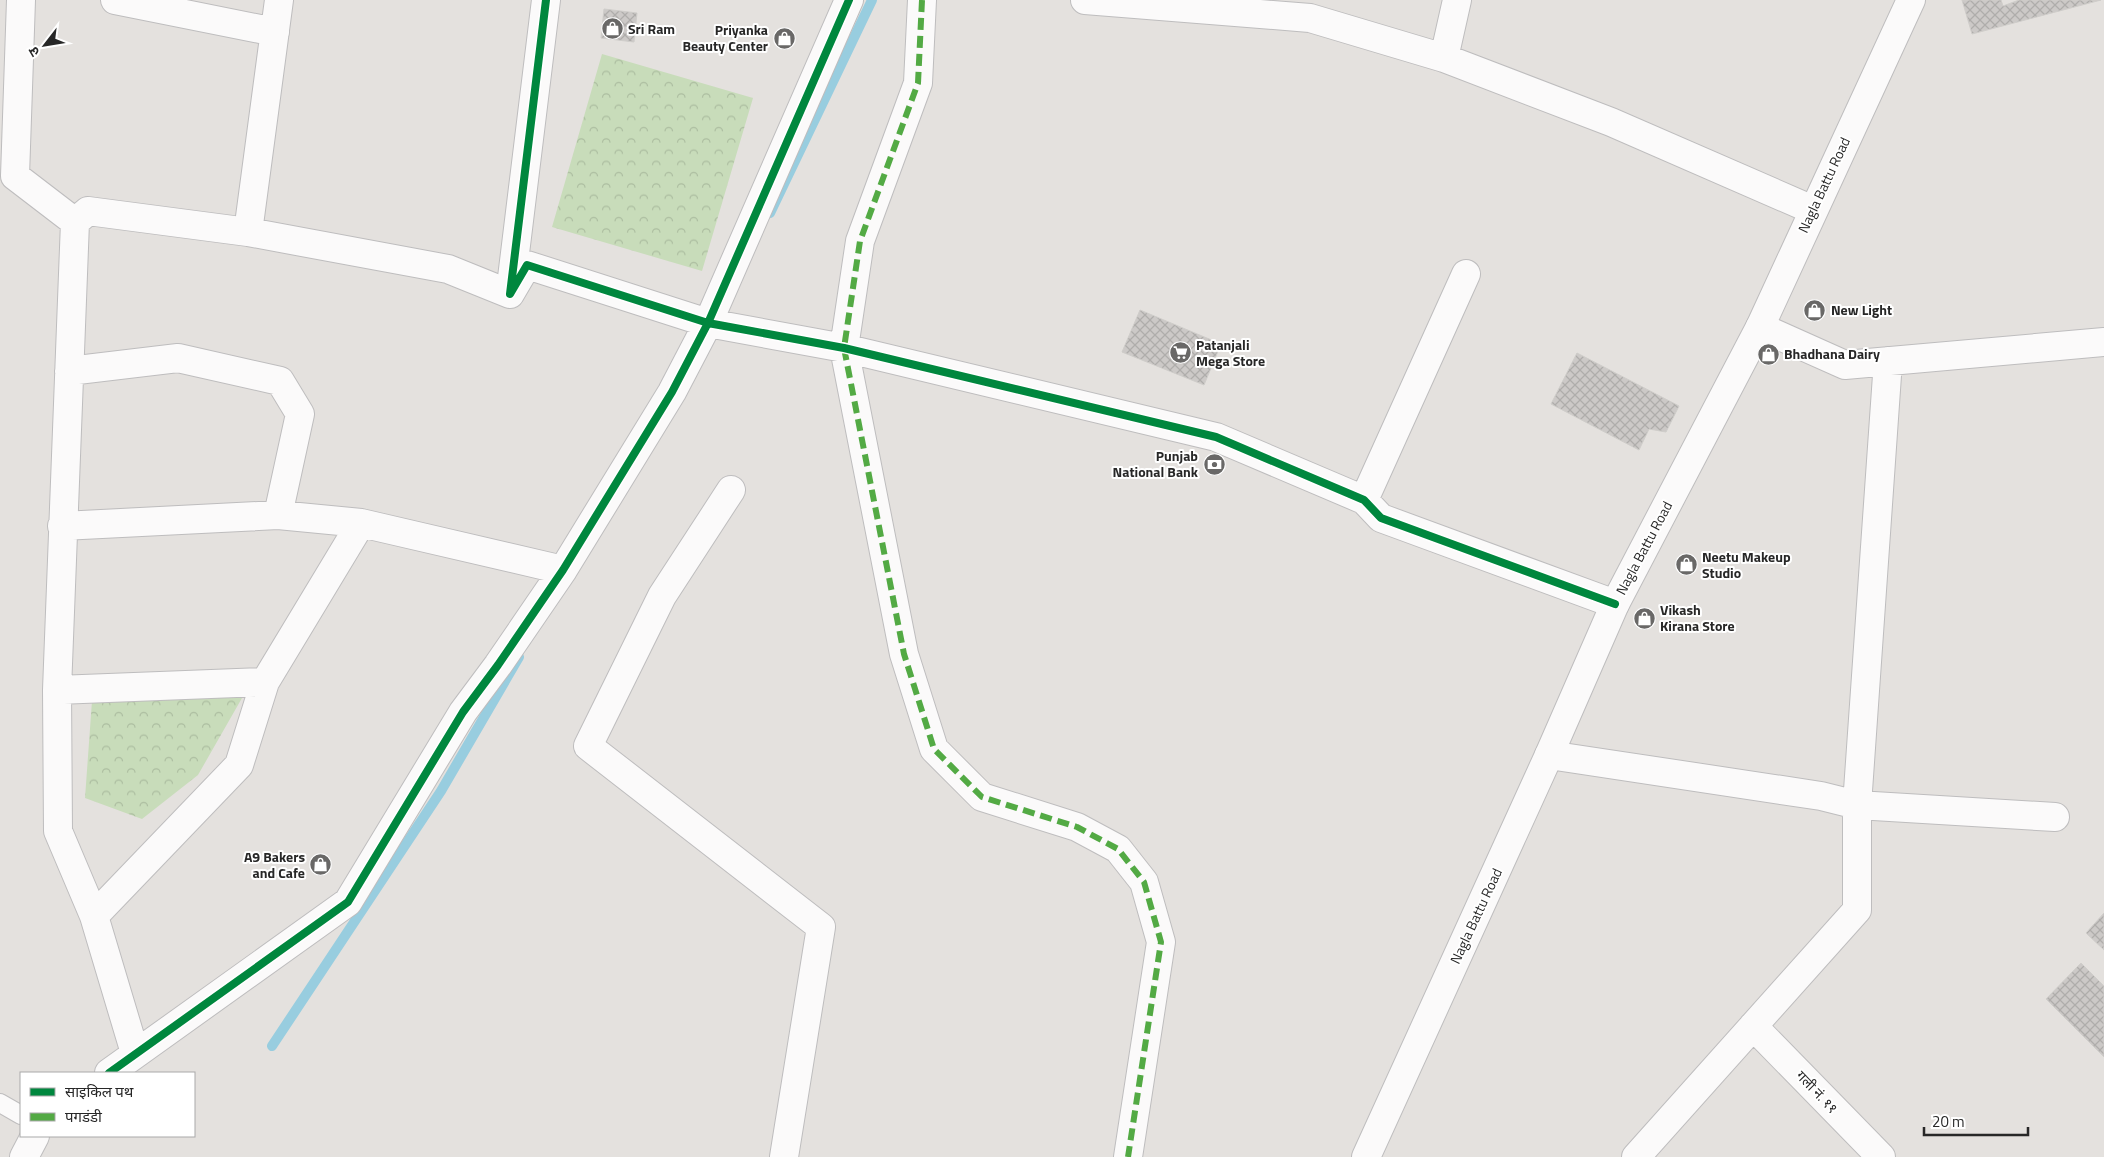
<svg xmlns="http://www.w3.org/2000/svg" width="2104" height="1157" font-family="'Titillium Web','Noto Sans Devanagari',sans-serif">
<defs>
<pattern id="park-crowns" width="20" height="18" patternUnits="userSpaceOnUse" patternTransform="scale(1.25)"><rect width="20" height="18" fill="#c8dcba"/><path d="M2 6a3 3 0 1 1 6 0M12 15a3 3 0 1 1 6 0" fill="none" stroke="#acbda0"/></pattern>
<pattern id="building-cross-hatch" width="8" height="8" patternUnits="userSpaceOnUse" patternTransform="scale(1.25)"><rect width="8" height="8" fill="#ccc9c7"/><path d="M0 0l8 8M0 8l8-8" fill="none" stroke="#afadab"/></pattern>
</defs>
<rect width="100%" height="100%" fill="#e4e1de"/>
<path fill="url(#park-crowns)" d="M602,54L753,98L702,271L552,227Z
M93,687L242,698L198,775L142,819L85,798Z"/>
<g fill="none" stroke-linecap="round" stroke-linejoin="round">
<path stroke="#98cddf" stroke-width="10" d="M770,213L872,0
M272,1046L441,791L519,657"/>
</g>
<path fill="url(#building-cross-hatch)" stroke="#cfcdca" d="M1962,0H2001L2003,6L2019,0H2101L1972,34Z
M604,9L637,13L634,42L601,38Z
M1140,310L1221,344L1204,385L1122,352Z
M1577,353L1679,406L1666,432L1649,429L1639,450L1551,404Z
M2104,913V950L2086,933Z
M2081,963L2104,986V1057L2046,999Z"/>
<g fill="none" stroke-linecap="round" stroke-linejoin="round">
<defs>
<path id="lane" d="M0,1103L21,1115"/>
<path id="street" d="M21,0L15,176L75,222
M115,0L275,32
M546,0L510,294L527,265L708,323L844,348L1216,437L1364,500L1381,518L1615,604
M922,0L918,83L860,241L844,348L904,654L934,749L982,797L1077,827L1118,849L1144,882L1161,942L1128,1157
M1085,0L1310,18L1444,58L1611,122L1813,210
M1444,58L1457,0
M248,232L279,0
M1760,327L1845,365L2104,342
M69,371L178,358L280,381L300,414L278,515
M731,490L662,596L588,746L821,927L784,1157
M1364,500L1466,274
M62,526L278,515L361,523
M57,690L265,682
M1549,755L1821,796L1857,805L2055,817
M94,916L58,831L57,690L75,222L88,211L248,232L448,269L510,294
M1753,1026L1881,1157
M135,1053L94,916L239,765L265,682L361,523L563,570
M109,1073L348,902L463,712L498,665L563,570L672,392L708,323L849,0
M24,1157L35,1136
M1636,1157L1857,910V805L1888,361"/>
<path id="secondary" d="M1366,1157L1549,755L1615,604L1760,327L1911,0"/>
</defs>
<use href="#lane" stroke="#bebdbe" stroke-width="20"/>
<use href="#street" stroke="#bebdbe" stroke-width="30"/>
<use href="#secondary" stroke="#bebdbe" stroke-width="30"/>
<use href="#lane" stroke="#fbfafa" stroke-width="18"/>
<use href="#street" stroke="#fbfafa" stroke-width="28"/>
<use href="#secondary" stroke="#fbfafa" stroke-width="28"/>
<path stroke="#53aa44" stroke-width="6" stroke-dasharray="12 6" stroke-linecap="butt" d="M922,0L918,83L860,241L844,348L904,654L934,749L982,797L1077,827L1118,849L1144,882L1161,942L1128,1157"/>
<defs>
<path id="cycleway" d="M546,0L510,294L527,265L708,323L844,348L1216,437L1364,500L1381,518L1615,604
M109,1073L348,902L463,712L498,665L563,570L672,392L708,323L849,0"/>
</defs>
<use href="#cycleway" stroke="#fff" stroke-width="11"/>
<use href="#cycleway" stroke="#00873e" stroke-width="8"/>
</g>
<defs>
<symbol id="shop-disc" viewBox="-11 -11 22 22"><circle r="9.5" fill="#696867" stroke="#fff"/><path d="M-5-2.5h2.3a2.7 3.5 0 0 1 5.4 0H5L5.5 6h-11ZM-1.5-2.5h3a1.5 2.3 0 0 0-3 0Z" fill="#fff"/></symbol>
<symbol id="supermarket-disc" viewBox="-11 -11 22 22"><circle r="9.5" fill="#696867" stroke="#fff"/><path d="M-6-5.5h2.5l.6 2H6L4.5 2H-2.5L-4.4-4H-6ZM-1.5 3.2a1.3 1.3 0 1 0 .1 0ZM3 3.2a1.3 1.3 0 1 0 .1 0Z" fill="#fff"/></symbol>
<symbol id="bank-disc" viewBox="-11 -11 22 22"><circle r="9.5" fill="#696867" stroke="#fff"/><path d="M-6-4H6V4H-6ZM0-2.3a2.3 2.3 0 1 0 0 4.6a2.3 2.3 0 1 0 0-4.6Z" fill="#fff"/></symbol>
</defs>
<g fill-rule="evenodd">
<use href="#shop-disc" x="600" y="16" width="25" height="25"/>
<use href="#shop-disc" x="772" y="26" width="25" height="25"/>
<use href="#shop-disc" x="1802" y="298" width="25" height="25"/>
<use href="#supermarket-disc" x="1168" y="340" width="25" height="25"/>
<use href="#shop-disc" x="1756" y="342" width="25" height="25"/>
<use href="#bank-disc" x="1202" y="452" width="25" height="25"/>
<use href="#shop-disc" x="1674" y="552" width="25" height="25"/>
<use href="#shop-disc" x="1632" y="606" width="25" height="25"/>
<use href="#shop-disc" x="308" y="852" width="25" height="25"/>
</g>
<g text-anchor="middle" stroke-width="4" stroke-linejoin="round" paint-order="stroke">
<g font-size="14" font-weight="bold" fill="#272727" stroke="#fff" text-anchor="start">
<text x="628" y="34">Sri Ram</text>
<text x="768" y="35" text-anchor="end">Priyanka<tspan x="768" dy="16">Beauty Center</tspan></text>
<text x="1831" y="315">New Light</text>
<text x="1196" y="350">Patanjali<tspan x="1196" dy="16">Mega Store</tspan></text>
<text x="1784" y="359">Bhadhana Dairy</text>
<text x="1198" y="461" text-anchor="end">Punjab<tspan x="1198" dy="16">National Bank</tspan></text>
<text x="1702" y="562">Neetu Makeup<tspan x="1702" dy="16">Studio</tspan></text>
<text x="1660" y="615">Vikash<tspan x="1660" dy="16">Kirana Store</tspan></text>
<text x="305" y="862" text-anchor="end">A9 Bakers<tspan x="305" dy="16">and Cafe</tspan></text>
</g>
<g font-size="14" fill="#272727" stroke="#fff">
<text transform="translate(1824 185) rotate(-65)" y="5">Nagla Battu Road</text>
<text transform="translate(1644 548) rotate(-62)" y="5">Nagla Battu Road</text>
<text transform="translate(1476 916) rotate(-65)" y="5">Nagla Battu Road</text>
<text transform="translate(1817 1092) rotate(46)" y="5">गली नं. ११</text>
</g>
</g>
<rect x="20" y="1072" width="175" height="65" fill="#ffffff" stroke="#a9a9a9"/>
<rect x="30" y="1088" width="25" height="8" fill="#00873e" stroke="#a9a9a9"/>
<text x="65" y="1097" font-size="15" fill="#272727">साइकिल पथ</text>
<rect x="30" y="1113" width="25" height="8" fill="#53aa44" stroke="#a9a9a9"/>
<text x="65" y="1122" font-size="15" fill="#272727">पगडंडी</text>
<g transform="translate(45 45) rotate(239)" stroke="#ffffff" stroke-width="4" paint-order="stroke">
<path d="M0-4L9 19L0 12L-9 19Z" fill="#272727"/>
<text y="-8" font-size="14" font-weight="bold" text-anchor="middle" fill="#272727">उ</text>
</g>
<path d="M1924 1127v8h104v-8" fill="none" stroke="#272727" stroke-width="2.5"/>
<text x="1932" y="1127" font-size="15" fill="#272727" stroke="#ffffff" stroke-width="4" paint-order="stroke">20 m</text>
</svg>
